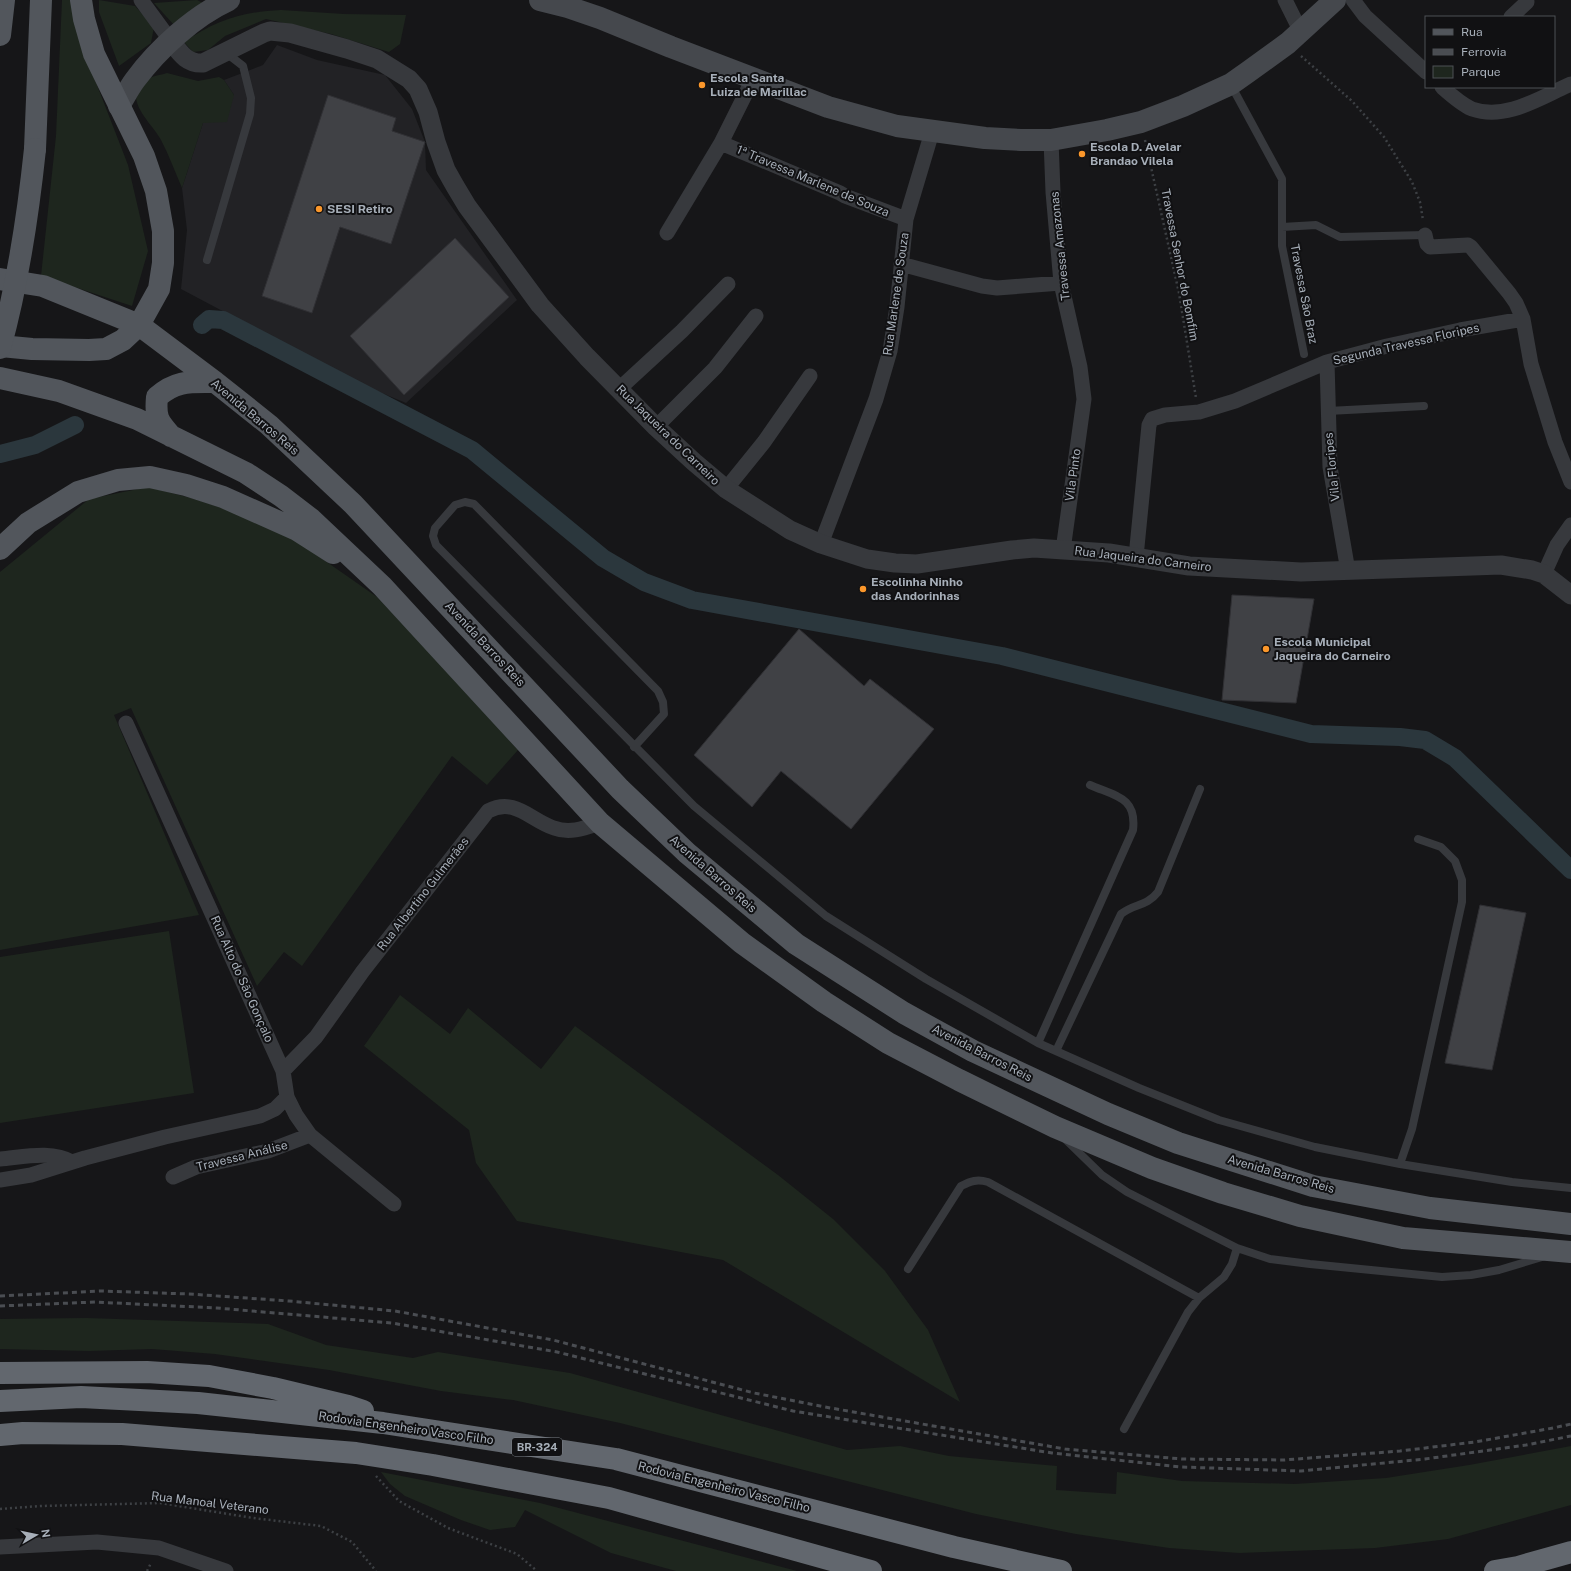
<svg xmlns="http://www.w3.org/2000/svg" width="1571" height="1571" font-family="'Public Sans',sans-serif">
<rect width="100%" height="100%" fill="#161618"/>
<path fill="#222225" d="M277,45L317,60L385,75L412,109L425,142L426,170L517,300L406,403L360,384L181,289L187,230L182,188L203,123L234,95L224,80L263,65Z"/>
<path fill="#1e261e" d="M62,0H71L78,36L128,165L148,251L132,306L41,276L56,136Z
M99,0L135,6L154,27L151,43L119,66L99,12Z
M197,0L203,3L174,25L154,3Z
M281,10L344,14L406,15L400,44L389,52L331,34L266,19L225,36L208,50L193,52L184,42C217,20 241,12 281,10Z
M167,73L198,81L219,77L224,80L234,95L227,122L203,123L182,188C175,172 169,155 161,140C152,123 120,98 146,80C151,76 161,75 167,73Z
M148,487L191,498L235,512L291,537L377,597L430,653L518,750L487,785L452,756L302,966L284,952L257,986L131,708L114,715L199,915L0,950V572L89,499Z
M169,931L194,1093L0,1123V957Z
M400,995L450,1034L468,1008L541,1069L575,1026L778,1175L833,1219L885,1271L928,1330L960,1402L723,1260L517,1221L476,1163L469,1130L364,1046Z
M86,1318L268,1324L326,1345L413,1358L438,1352L570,1373L847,1450L900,1446L949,1456L1057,1466L1056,1490L1116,1494L1117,1472L1182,1481L1295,1484L1386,1478L1469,1465L1571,1446V1505L1448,1539L1375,1548L1239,1553L1169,1548L1076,1534L976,1514L620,1423L513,1400L441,1391L329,1370L215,1354L152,1349L89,1351L0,1349V1319Z
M381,1472L540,1503L797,1571H676L611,1553L525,1510L515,1527L490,1530L461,1520L405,1496L390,1484Z"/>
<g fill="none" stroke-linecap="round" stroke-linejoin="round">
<path stroke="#2b373d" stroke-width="18" d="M202,325L209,319L223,320L472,450L603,558L644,582L692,600L1002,656L1311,734L1400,737L1425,740L1455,758L1571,870
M0,454L35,445L75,425"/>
</g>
<path fill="#404145" stroke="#303034" d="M328,95L396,118L392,131L425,142L391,244L340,227L312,313L262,296Z
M455,238L509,297L404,395L350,336Z
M1232,595L1314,599L1296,703L1222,700Z
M799,629L864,686L870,679L934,729L851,829L781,771L752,807L694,755Z
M1480,905L1526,913L1492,1070L1445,1063Z"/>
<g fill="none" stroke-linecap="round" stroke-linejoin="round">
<path stroke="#3d4044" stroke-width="2.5" stroke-dasharray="2 3" stroke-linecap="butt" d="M1301,56L1352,101L1384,137L1412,182L1420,202L1423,220
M1145,140L1179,293L1196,398
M376,1476L399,1501L448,1528L517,1554L537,1571
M0,1509L40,1506L160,1503L253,1518L321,1526L352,1542L376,1571
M147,1571L151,1563"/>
<path stroke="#37393d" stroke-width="8" d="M1231,85L1282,179V246L1304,354
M1282,227L1316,225L1340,237L1425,235
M207,260L250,114L251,98L243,66L225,52
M1328,411L1424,406
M634,747L664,714L663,702L658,691L474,504L465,502L455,505L435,528L433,536L436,545L694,806L826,916L926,979L1038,1043L1139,1088L1219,1120L1315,1147L1400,1164L1512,1182L1571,1188
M1038,1043L1133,830C1137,797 1115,796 1090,785
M1056,1051L1121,914C1135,903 1146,907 1158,892L1200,789
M1066,1140L1102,1175L1127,1192L1237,1248L1270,1259L1310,1264L1442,1277L1471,1275L1499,1270L1542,1257
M1400,1164L1412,1129L1462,902V880L1455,861L1441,847L1418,839
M908,1269L961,1186C971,1181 977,1179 988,1182L1199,1298
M1124,1429L1188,1312L1199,1298L1224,1277L1232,1264L1237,1248"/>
<path stroke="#37393d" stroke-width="15" d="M141,0L171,41
M1285,0L1301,32
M1353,0L1365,16L1426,72
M1511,17L1527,2
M1442,87C1451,95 1461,104 1472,109C1506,121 1541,97 1571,84
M1051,140L1053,192L1061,283L1080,367L1084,399L1063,550
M721,143L840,193L845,196L906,219
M667,233L721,143L753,79
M1425,235L1427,244L1430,247L1468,245L1471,247L1509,293L1516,303L1523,319L1531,364L1555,442L1571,482
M901,264L982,286L997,288L1061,283
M1327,362L1330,467L1348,571
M619,389L682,331L728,284
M656,427L715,368L756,316
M726,489L764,442L810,376
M821,544L876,399L890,351L897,307L906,219L932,132
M1136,557L1149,425L1152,419L1165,415L1199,412L1235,401L1327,362L1387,346L1460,330L1523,319
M1544,574L1557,545L1571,525
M126,723L283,1071L287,1097L296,1115L310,1135L394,1204
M283,1071L316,1037L363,971L488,811C515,797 530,820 554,828C570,834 585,828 600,823
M0,1159C23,1157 52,1150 72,1162
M173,1177L196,1167L268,1151L310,1135
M0,1180L31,1175L85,1158L165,1137L260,1116L275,1109L287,1097
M0,1547L97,1542L159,1548L226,1571"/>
<path stroke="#37393d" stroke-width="19" d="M171,41C180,53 187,64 203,63L264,33L270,31L290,33L347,49L377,59L409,79L418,89L428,112L436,142L446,170L455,186L467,206L540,305L587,357L656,427L694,462L726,489L790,530L821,544L867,559L895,563L917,564L1012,550L1034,548L1109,553L1189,566L1301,572L1501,565L1532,570L1544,574L1571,595"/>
<path stroke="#45484d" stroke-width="22" d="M540,0L568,7L600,18L671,47L828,107L897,126L985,138L1021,140H1051L1107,130L1141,122L1183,106L1231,84L1248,72L1288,43L1335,0
M119,106C124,98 129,88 135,80C158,49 194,16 229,0"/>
<path stroke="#52565c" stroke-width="22" d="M0,35L4,0
M35,149L41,0
M0,279L43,286L139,325L215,382L269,425L353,504L620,789L687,853L796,944L904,1013L973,1051L1108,1114L1178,1143L1313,1186L1430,1208L1571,1224
M0,346L32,349L89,350L106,349L123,340L139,325L159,289L163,263V231L156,191L144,156L94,54L84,19L81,0
M0,378L59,391L137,419L246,473L281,496L311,519L382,586L600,823L742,943L824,1002L888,1043L959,1080L1055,1127L1152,1168L1223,1193L1300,1216L1403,1238L1571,1252
M171,436C158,421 155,418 157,397C176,380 191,382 215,382
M0,549L28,523L78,492L118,480L150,477L186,485L223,497L297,530L333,553"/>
<path stroke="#62676e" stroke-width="22" d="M0,1373L147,1372L209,1376L273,1388L348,1406L363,1411
M0,1401L81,1397L198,1403L383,1423L616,1459L954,1547L1061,1571
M0,1435L23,1433L122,1434L356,1453L433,1465L609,1498L871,1571
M1495,1571L1518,1567L1571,1552"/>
<path stroke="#4a4d52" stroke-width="3" stroke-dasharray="5 4" stroke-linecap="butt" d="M0,1296L101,1291L189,1294L289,1301L395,1311L553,1340L754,1393L825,1407L1065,1449L1182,1459L1284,1460L1400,1451L1475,1442L1553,1428L1571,1424
M0,1306L95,1302L217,1308L392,1323L557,1352L793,1411L1052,1453L1181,1467L1301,1471L1425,1459L1526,1445L1571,1436"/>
<path stroke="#52565c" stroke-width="22" d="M0,348C18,283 28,216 35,149"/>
</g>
<g fill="#fb972b" stroke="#111113" stroke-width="1.5">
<circle cx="702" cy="85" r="4"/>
<circle cx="1082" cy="154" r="4"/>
<circle cx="319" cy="209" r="4"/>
<circle cx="863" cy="589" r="4"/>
<circle cx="1266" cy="649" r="4"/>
</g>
<g text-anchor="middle" stroke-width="4" stroke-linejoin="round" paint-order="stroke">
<rect fill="#111113" stroke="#7a8087" stroke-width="1" x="512" y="1438" width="50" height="18" rx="3"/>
<g font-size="11" font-weight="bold" fill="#a7afb9">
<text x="537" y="1451">BR-324</text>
</g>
<g font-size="12" font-weight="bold" fill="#a7afb9" stroke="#111113" text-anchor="start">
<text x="710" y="82">Escola Santa<tspan x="710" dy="14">Luiza de Marillac</tspan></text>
<text x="1090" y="151">Escola D. Avelar<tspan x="1090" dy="14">Brandao Vilela</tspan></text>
<text x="327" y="213">SESI Retiro</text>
<text x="871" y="586">Escolinha Ninho<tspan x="871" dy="14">das Andorinhas</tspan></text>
<text x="1274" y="646">Escola Municipal<tspan x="1274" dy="14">Jaqueira do Carneiro</tspan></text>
</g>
<g font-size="12" fill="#a7afb9" stroke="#111113">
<text transform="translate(813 181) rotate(23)" y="4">1ª Travessa Marlene de Souza</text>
<text transform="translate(1060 246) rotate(-96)" y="4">Travessa Amazonas</text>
<text transform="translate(1180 265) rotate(79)" y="4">Travessa Senhor do Bomfim</text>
<text transform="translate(896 294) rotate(-82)" y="4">Rua Marlene de Souza</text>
<text transform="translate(1304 294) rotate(79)" y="4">Travessa São Braz</text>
<text transform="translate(1406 344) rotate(-13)" y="4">Segunda Travessa Floripes</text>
<text transform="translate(255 417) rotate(40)" y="4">Avenida Barros Reis</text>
<text transform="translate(668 435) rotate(44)" y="4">Rua Jaqueira do Carneiro</text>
<text transform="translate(1332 467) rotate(-96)" y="4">Vila Floripes</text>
<text transform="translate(1073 475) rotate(-82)" y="4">Vila Pinto</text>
<text transform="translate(1143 559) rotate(7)" y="4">Rua Jaqueira do Carneiro</text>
<text transform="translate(485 644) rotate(47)" y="4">Avenida Barros Reis</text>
<text transform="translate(713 874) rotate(41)" y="4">Avenida Barros Reis</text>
<text transform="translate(423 894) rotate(-52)" y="4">Rua Albertino Gulmerães</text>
<text transform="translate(242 979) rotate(66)" y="4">Rua Alto do São Gonçalo</text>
<text transform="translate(982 1053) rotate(27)" y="4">Avenida Barros Reis</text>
<text transform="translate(242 1156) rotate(-14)" y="4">Travessa Análise</text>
<text transform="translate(1281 1174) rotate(16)" y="4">Avenida Barros Reis</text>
<text transform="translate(406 1428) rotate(8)" y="4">Rodovia Engenheiro Vasco Filho</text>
<text transform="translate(724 1487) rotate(14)" y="4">Rodovia Engenheiro Vasco Filho</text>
<text transform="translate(210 1503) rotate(7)" y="4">Rua Manoal Veterano</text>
</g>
</g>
<rect x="1425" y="16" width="130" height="72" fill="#111113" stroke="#4d5055"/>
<rect x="1433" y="29" width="20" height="6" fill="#52565c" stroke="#4d5055"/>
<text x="1461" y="36" font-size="12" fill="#a7afb9">Rua</text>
<rect x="1433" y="49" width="20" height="6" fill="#4a4d52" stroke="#4d5055"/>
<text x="1461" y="56" font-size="12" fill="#a7afb9">Ferrovia</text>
<rect x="1433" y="66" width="20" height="12" fill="#1e261e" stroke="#4d5055"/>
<text x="1461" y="76" font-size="12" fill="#a7afb9">Parque</text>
<g transform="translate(36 1535) rotate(81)" stroke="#111113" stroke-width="3" paint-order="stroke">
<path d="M0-3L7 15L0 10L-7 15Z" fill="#a7afb9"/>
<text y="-6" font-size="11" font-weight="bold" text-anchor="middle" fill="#a7afb9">N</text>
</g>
</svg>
